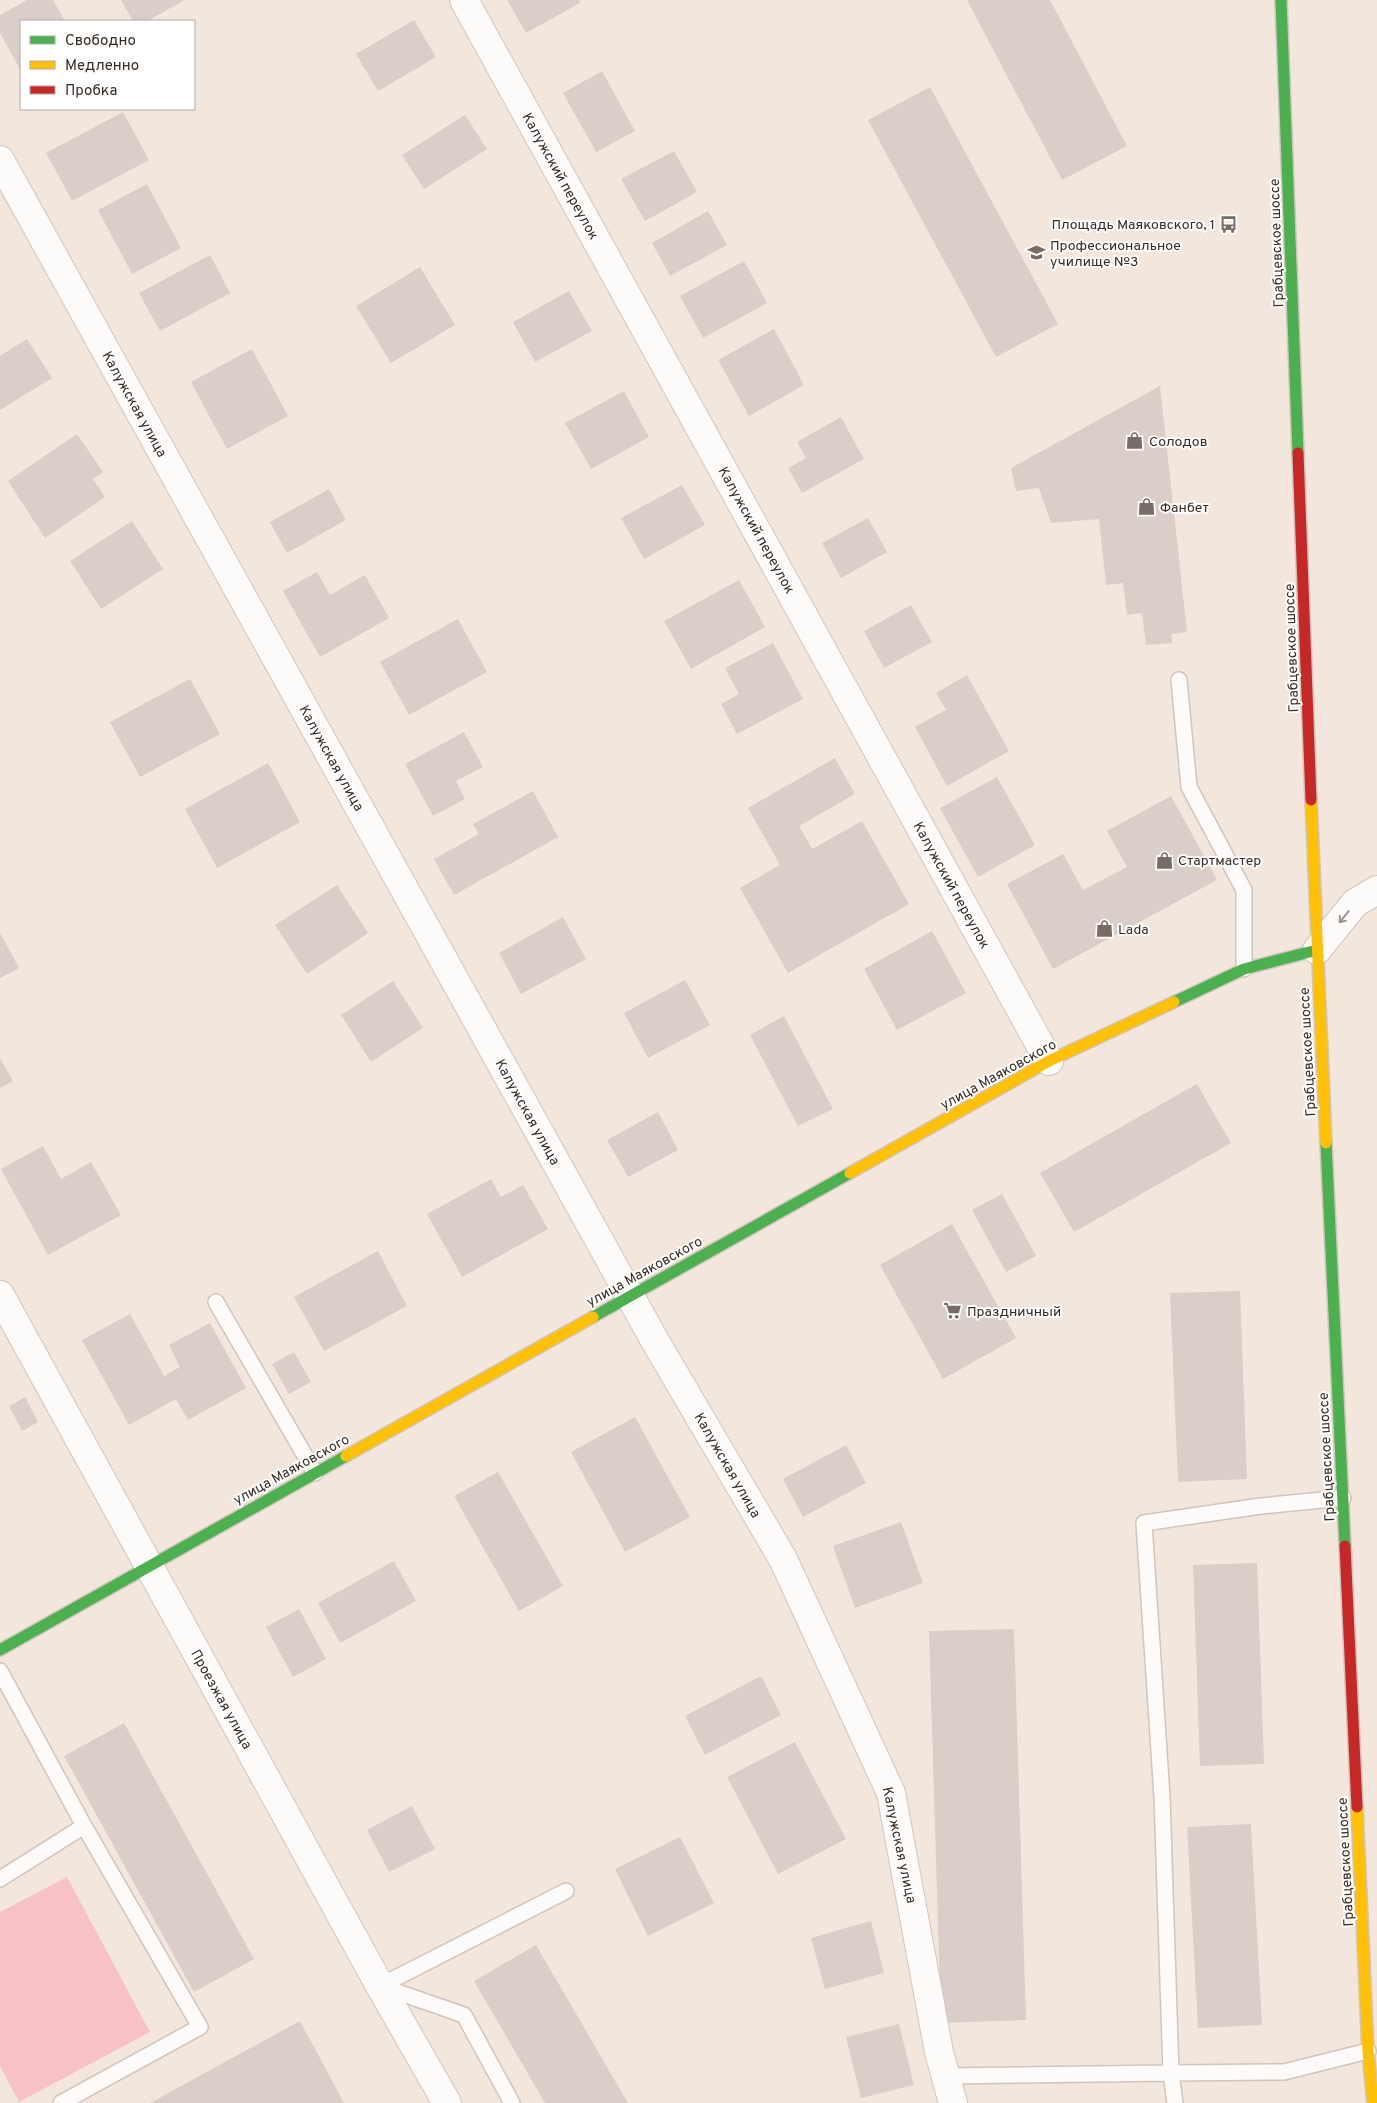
<svg xmlns="http://www.w3.org/2000/svg" width="1377" height="2103" font-family="Overpass,sans-serif">
<rect width="100%" height="100%" fill="#f3e6dd"/>
<path fill="#f8c1c7" d="M67,1877L150,2032L19,2102L0,2066V1912Z"/>
<path fill="#dbcec8" d="M27,0H53L65,21H21V71L0,33V15Z
M121,0H185L147,21H133Z
M507,0H579L580,3L526,33Z
M967,0H1050L1127,146L1062,180Z
M414,20L436,57L378,91L356,54Z
M602,71L635,131L596,152L563,93Z
M930,87L1058,324L996,357L868,120Z
M123,112L149,160L72,201L46,153Z
M465,115L487,149L424,189L402,155Z
M674,151L697,192L645,221L621,179Z
M147,184L181,248L132,274L98,210Z
M708,211L727,245L670,276L652,243Z
M210,255L230,293L160,331L139,293Z
M744,261L767,303L703,338L680,296Z
M420,267L455,325L391,363L356,306Z
M569,291L592,331L535,362L513,322Z
M774,329L804,385L749,416L718,360Z
M27,339L52,378L0,410V356Z
M252,349L288,416L227,449L191,382Z
M1160,386L1187,632L1171,634L1172,643L1146,645L1142,613L1127,615L1123,583L1106,585L1099,519L1051,523L1039,488L1016,491L1011,468Z
M624,391L649,437L591,469L565,423Z
M841,417L864,459L802,493L788,468L806,458L797,442Z
M77,434L103,472L93,479L105,497L45,538L8,481Z
M682,485L705,525L644,559L621,518Z
M329,489L346,520L287,553L270,522Z
M868,518L887,552L841,578L822,543Z
M132,521L163,569L101,609L70,561Z
M317,572L330,595L365,575L389,618L320,657L283,591Z
M739,580L765,627L691,669L664,621Z
M911,605L932,642L884,668L864,631Z
M458,619L487,672L409,715L380,662Z
M773,643L803,699L737,734L721,704L739,694L725,668Z
M967,675L1009,751L947,786L915,727L946,710L936,693Z
M190,679L220,734L140,777L110,722Z
M464,732L483,767L456,781L465,799L433,816L405,764Z
M835,758L855,794L799,826L812,849L862,821L909,904L788,973L740,888L780,865L748,808Z
M268,763L300,822L217,868L185,809Z
M997,777L1035,845L978,877L940,808Z
M533,791L558,837L454,895L434,859L479,834L473,824Z
M1171,796L1217,880L1053,969L1007,884L1063,854L1083,890L1127,867L1107,831Z
M337,885L368,933L307,974L275,925Z
M563,917L586,959L521,994L499,953Z
M932,931L966,993L897,1030L864,969Z
M0,933L19,968L0,978Z
M685,980L710,1025L648,1058L624,1013Z
M393,981L423,1028L371,1062L341,1015Z
M784,1016L833,1109L798,1126L750,1035Z
M0,1058L13,1081L0,1088Z
M1197,1084L1231,1143L1074,1232L1040,1173Z
M658,1112L678,1150L628,1177L607,1140Z
M43,1146L61,1179L91,1162L121,1215L48,1255L1,1169Z
M491,1179L501,1197L523,1185L548,1229L462,1277L427,1214Z
M1002,1194L1036,1256L1006,1272L972,1210Z
M952,1224L1016,1338L943,1379L880,1265Z
M378,1251L407,1306L324,1351L294,1297Z
M1240,1291L1247,1479L1178,1482L1170,1293Z
M130,1314L164,1376L180,1367L169,1345L210,1323L246,1388L188,1420L176,1399L129,1425L82,1340Z
M294,1352L311,1382L289,1394L272,1364Z
M25,1397L38,1422L22,1431L9,1406Z
M635,1417L690,1517L625,1552L571,1452Z
M846,1445L866,1483L803,1517L783,1479Z
M498,1472L563,1586L519,1611L454,1496Z
M901,1522L923,1583L855,1608L833,1546Z
M394,1561L416,1601L340,1643L318,1603Z
M1257,1563L1264,1764L1200,1766L1193,1565Z
M299,1609L326,1659L293,1677L266,1627Z
M1014,1629L1026,2020L941,2023L929,1631Z
M761,1676L781,1715L705,1755L685,1716Z
M124,1723L254,1959L194,1992L64,1756Z
M795,1742L846,1839L778,1874L727,1777Z
M412,1806L435,1849L389,1872L367,1830Z
M1251,1824L1262,2025L1198,2028L1187,1827Z
M680,1837L714,1903L648,1936L615,1869Z
M871,1921L884,1973L825,1989L811,1938Z
M536,1945L628,2103H545L474,1981Z
M300,2021L344,2103H150Z
M899,2024L914,2085L861,2098L846,2037Z"/>
<g fill="none" stroke-linecap="round" stroke-linejoin="round">
<defs>
<path id="lane" d="M1179,680L1189,787L1244,890V969
M216,1302L315,1473
M1343,1498L1261,1506L1144,1523L1162,1797L1171,2073L1284,2072L1368,2051
M0,1671L84,1826L200,2027L61,2103
M0,1879L84,1826
M946,2076L1171,2073L1175,2103
M512,2103L464,2015L380,1986L566,1891"/>
<path id="street" d="M464,0L1049,1061
M0,160L655,1341L783,1559L891,1793L939,2052L953,2103
M1317,950L1355,903L1377,890
M0,1295L380,1986L447,2103"/>
<path id="fast" d="M1281,0L1298,453
M1174,1002L1244,969L1317,950
M1326,1143L1345,1546
M593,1317L850,1173
M0,1650L346,1456"/>
<path id="slow" d="M1311,800L1326,1143
M850,1173L1049,1061L1174,1002
M346,1456L593,1317
M1357,1807L1368,2051L1373,2103"/>
<path id="jam" d="M1298,453L1311,800
M1345,1546L1357,1807"/>
</defs>
<use href="#lane" stroke="#d0c4bd" stroke-width="18"/>
<use href="#street" stroke="#d0c4bd" stroke-width="30"/>
<use href="#fast" stroke="#d0c4bd" stroke-width="14"/>
<use href="#slow" stroke="#d0c4bd" stroke-width="14"/>
<use href="#jam" stroke="#d0c4bd" stroke-width="14"/>
<use href="#lane" stroke="#fdfbfa" stroke-width="15"/>
<use href="#street" stroke="#fdfbfa" stroke-width="28"/>
<use href="#fast" stroke="#4caf50" stroke-width="11"/>
<use href="#slow" stroke="#ffc107" stroke-width="11"/>
<use href="#jam" stroke="#c62828" stroke-width="11"/>
</g>
<defs><path id="oneway-shaft" d="M-6 0H5M1.5-3L5.5 0L1.5 3" fill="none" stroke-width="1.6" stroke-linecap="round" stroke-linejoin="round" transform="scale(1.25)"/></defs>
<use stroke="#9a938e" href="#oneway-shaft" transform="translate(1344 917) rotate(129)"/>
<defs>
<symbol id="bus-bare" viewBox="-9 -9 18 18"><path d="M-5-6H5V4H4V6H2V4H-2V6H-4V4H-5ZM-3.5-4V0h7V-4ZM-3.5 1.2v1.5H-2V1.2ZM2 1.2v1.5H3.5V1.2Z" fill="#796c64" stroke="#fff" stroke-width="2.5" paint-order="stroke"/></symbol>
<symbol id="university-bare" viewBox="-9 -9 18 18"><path d="M0-5L7-2L0 1L-7-2ZM-4 1L0 2.5L4 1V4Q0 6-4 4Z" fill="#796c64" stroke="#fff" stroke-width="2.5" paint-order="stroke"/></symbol>
<symbol id="shop-bare" viewBox="-9 -9 18 18"><path d="M-5-2.5h2.3a2.7 3.5 0 0 1 5.4 0H5L5.5 6h-11ZM-1.5-2.5h3a1.5 2.3 0 0 0-3 0Z" fill="#796c64" stroke="#fff" stroke-width="2.5" paint-order="stroke"/></symbol>
<symbol id="supermarket-bare" viewBox="-9 -9 18 18"><path d="M-6-5.5h2.5l.6 2H6L4.5 2H-2.5L-4.4-4H-6ZM-1.5 3.2a1.3 1.3 0 1 0 .1 0ZM3 3.2a1.3 1.3 0 1 0 .1 0Z" fill="#796c64" stroke="#fff" stroke-width="2.5" paint-order="stroke"/></symbol>
</defs>
<g fill-rule="evenodd">
<use href="#bus-bare" x="1216" y="212" width="25" height="25"/>
<use href="#university-bare" x="1024" y="240" width="25" height="25"/>
<use href="#shop-bare" x="1122" y="428" width="25" height="25"/>
<use href="#shop-bare" x="1134" y="494" width="25" height="25"/>
<use href="#shop-bare" x="1152" y="848" width="25" height="25"/>
<use href="#shop-bare" x="1092" y="916" width="25" height="25"/>
<use href="#supermarket-bare" x="940" y="1298" width="25" height="25"/>
</g>
<g text-anchor="middle" stroke-width="4" stroke-linejoin="round" paint-order="stroke">
<g font-size="14" fill="#372b23" stroke="#fff">
<text transform="translate(561 176) rotate(61)" y="5">Калужский переулок</text>
<text transform="translate(1276 243) rotate(-92)" y="5">Грабцевское шоссе</text>
<text transform="translate(135 404) rotate(61)" y="5">Калужская улица</text>
<text transform="translate(757 530) rotate(61)" y="5">Калужский переулок</text>
<text transform="translate(1291 648) rotate(-92)" y="5">Грабцевское шоссе</text>
<text transform="translate(332 758) rotate(61)" y="5">Калужская улица</text>
<text transform="translate(952 885) rotate(61)" y="5">Калужский переулок</text>
<text transform="translate(1307 1052) rotate(-93)" y="5">Грабцевское шоссе</text>
<text transform="translate(998 1074) rotate(-29)" y="5">улица Маяковского</text>
<text transform="translate(528 1112) rotate(61)" y="5">Калужская улица</text>
<text transform="translate(644 1271) rotate(-29)" y="5">улица Маяковского</text>
<text transform="translate(1326 1457) rotate(-93)" y="5">Грабцевское шоссе</text>
<text transform="translate(728 1465) rotate(60)" y="5">Калужская улица</text>
<text transform="translate(291 1469) rotate(-29)" y="5">улица Маяковского</text>
<text transform="translate(222 1699) rotate(61)" y="5">Проезжая улица</text>
<text transform="translate(900 1845) rotate(78)" y="5">Калужская улица</text>
<text transform="translate(1345 1862) rotate(-93)" y="5">Грабцевское шоссе</text>
</g>
<g font-size="14" fill="#372b23" stroke="#fff" text-anchor="start">
<text x="1215" y="229" text-anchor="end">Площадь Маяковского, 1</text>
<text x="1050" y="250">Профессиональное<tspan x="1050" dy="16">училище №3</tspan></text>
<text x="1149" y="446">Солодов</text>
<text x="1160" y="512">Фанбет</text>
<text x="1178" y="865">Стартмастер</text>
<text x="1118" y="934">Lada</text>
<text x="967" y="1316">Праздничный</text>
</g>
</g>
<rect x="20" y="20" width="175" height="90" fill="#ffffff" stroke="#afaaa7"/>
<rect x="30" y="36" width="25" height="8" fill="#4caf50" stroke="#afaaa7"/>
<text x="65" y="45" font-size="15" fill="#372b23">Свободно</text>
<rect x="30" y="61" width="25" height="8" fill="#ffc107" stroke="#afaaa7"/>
<text x="65" y="70" font-size="15" fill="#372b23">Медленно</text>
<rect x="30" y="86" width="25" height="8" fill="#c62828" stroke="#afaaa7"/>
<text x="65" y="95" font-size="15" fill="#372b23">Пробка</text>
</svg>
